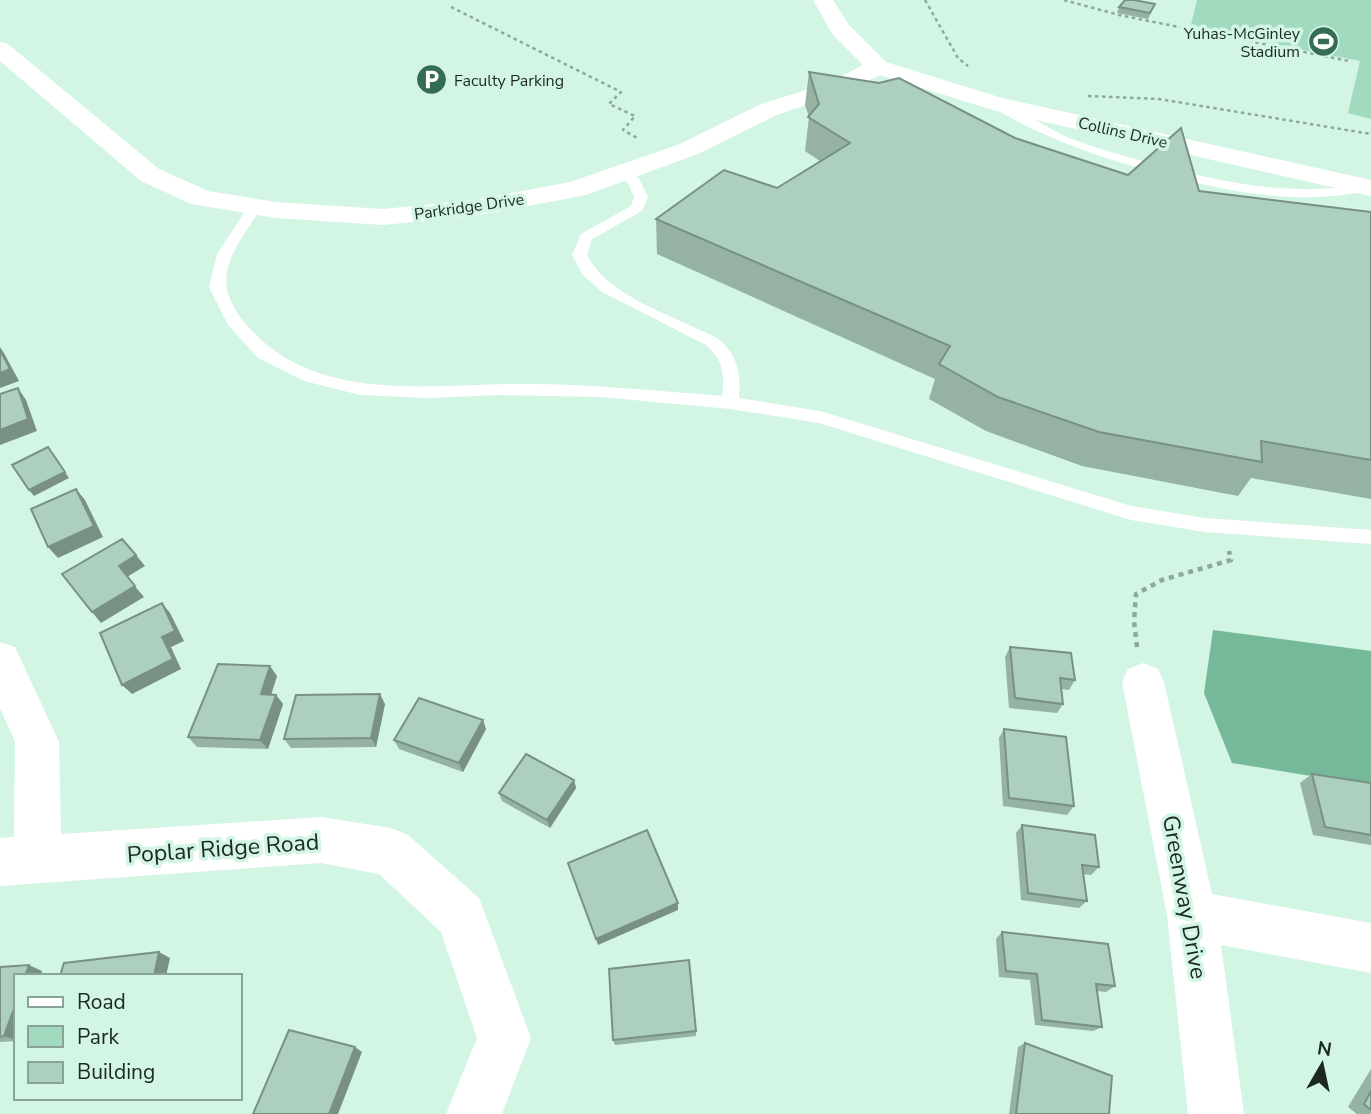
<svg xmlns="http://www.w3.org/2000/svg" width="1371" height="1114" font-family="'Nunito Sans',sans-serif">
<rect width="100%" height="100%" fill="#d3f5e4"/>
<path fill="#a1dabe" d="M1197,0H1371V119L1348,113L1360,61L1224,34V31L1191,25Z"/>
<path fill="#76b99a" d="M1213,630L1371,651V786L1232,763L1204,693Z"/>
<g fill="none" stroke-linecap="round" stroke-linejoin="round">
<path stroke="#8ea89b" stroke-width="2.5" stroke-dasharray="3.5 3.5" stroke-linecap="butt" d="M925,0L958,58L968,66
M1064,0L1119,15L1349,61
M451,7L621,92L609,104L635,116L623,130L639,139
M1088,96L1159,99L1371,134"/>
<path stroke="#8ea89b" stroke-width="4.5" stroke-dasharray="5 5" stroke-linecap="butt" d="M1137,647L1134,621L1136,594L1162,580L1231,560L1229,551"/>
<path fill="#fff" fill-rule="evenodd" d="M996,100C1018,107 1044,127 1067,137C1100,150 1134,159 1169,168C1236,185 1299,197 1368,183L1371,184V190C1301,206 1234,193 1165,175C1103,159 1047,140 992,107L990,104Z
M623,168L639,178L648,197L642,211L592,239L587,255C608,297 677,317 717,338C738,355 741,372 739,398L820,411L1131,506L1205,518L1371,530V544L1205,532L1131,520L819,423L730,409L601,397L500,395L427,398L360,395L304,381L258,358L228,325L209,287L217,254L250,204L255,203L262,207C230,256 205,282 253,332C324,407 444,382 537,384C599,385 660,391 722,396C725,374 723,360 706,345L602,292L583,275L572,255L581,234L631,206L634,197L628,183L616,172Z"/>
<path fill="#fff" fill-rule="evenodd" d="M813,0H833L849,25L886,62L1002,98L1371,180V196L996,111L880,75L844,93L779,114L698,154L586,195L474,216L383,225L276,218L191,204L141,181L0,61V42L8,44L159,169L208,191L276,202L383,209L474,200L570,182L680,144L761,104L828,83L863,65L832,34Z
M0,642L15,647L59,742L61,834L321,817L391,828L408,835L479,898L531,1038L502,1114H446L477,1038L441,932L379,874L321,863L0,886V838L14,837L15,742L0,708Z
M1143,663L1158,669L1164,682L1212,894L1371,923V973L1221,945L1244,1114H1188L1167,915L1122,682L1128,669Z"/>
</g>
<path fill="#95b2a3" d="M1155,4L1148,19L1117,13L1119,7Z
M809,72L1015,138L1128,175L1199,191L1371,212V499L1251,478L1238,496L1082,466L986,431L929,399L935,379L657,254L656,219L777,188L820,161L805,151L809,117L805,105Z
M1010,647L1075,680L1069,690L1061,689L1063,704L1057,713L1009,708L1005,657Z
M277,676L271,695H276L283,704L268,749L197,747L188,737Z
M385,704L376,747L291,748L284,739Z
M486,729L463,772L399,749L394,740Z
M1004,729L1074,806L1067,815L1003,806L999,738Z
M1312,774L1371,783V845L1313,835L1300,783Z
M574,780L576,788L550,828L502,801L499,793Z
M1022,825L1099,867L1091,875L1083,874L1087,901L1079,908L1021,900L1016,833Z
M1002,932L1115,986L1106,992L1097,991L1102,1027L1093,1031L1035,1025L1030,980L999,977L996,939Z
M0,967L42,971L16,976V1041L0,1042Z
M696,1031V1036L615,1045L613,1040Z
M1025,1043L1109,1114H1009L1018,1047Z
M1371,1069V1114H1357L1348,1107Z"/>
<path fill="#799185" d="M0,347L4,353L19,381L0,388Z
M18,388L26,400L37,431L0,445V430Z
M52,453L69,478L34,496L29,490Z
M76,489L85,500L103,537L58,558L48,547Z
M136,555L145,566L127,577L144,597L101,623L92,612L119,566Z
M162,603L170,613L184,641L171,647L181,669L132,694L122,685L162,637Z
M270,666L277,676L268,704L261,694Z
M380,694L385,704L376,747L371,738Z
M276,695L283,704L268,749L260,740Z
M483,720L486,729L463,772L459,763Z
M574,780L576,788L550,828L547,820Z
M678,903V910L598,945L596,939Z
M159,952L170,958L166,976H154Z
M29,965L42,971L41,976H25Z
M16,1003V1040L4,1036Z
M355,1047L362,1052L338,1114H329Z"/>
<path fill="#adcfbe" stroke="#799185" stroke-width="2" d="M1125,0H1134L1155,4L1150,13L1119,7Z
M809,72L879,83L899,78L1015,138L1128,175L1181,128L1199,191L1371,212V460L1261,441L1262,462L1099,432L998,397L939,364L950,346L656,219L724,170L777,188L850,143L808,117L819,104Z
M0,350L10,369L0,373Z
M18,388L28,419L0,430V394Z
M48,447L65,472L29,490L12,465Z
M76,489L94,526L48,547L31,509Z
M122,539L136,555L119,566L135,586L92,612L62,574Z
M162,603L175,631L162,637L173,659L122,685L100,633Z
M1010,647L1071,653L1075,680L1060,678L1063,704L1015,698Z
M218,664L270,666L261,694L276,695L260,740L188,737Z
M380,694L371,738L284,739L296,695Z
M419,698L483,720L459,763L394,740Z
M1004,729L1066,737L1074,806L1009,798Z
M526,754L574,780L547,820L499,793Z
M1312,774L1371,783V835L1325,827Z
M1022,825L1095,835L1099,867L1082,865L1087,901L1028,893Z
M647,830L678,903L596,939L568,863Z
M1002,932L1108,944L1115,986L1096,984L1102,1027L1042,1020L1037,974L1006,971Z
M159,952L154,976H60L64,963Z
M689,960L696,1031L613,1040L609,969Z
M29,965L25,976H16V1003L4,1036L0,1037V967Z
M289,1030L355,1047L329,1114H253Z
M1025,1043L1112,1076L1109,1114H1016Z
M1371,1091V1110L1364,1104Z"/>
<defs>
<symbol id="stadium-disc" viewBox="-11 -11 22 22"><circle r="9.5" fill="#346c54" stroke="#d3f5e4"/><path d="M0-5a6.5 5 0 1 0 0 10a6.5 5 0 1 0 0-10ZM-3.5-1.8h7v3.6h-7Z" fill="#fff"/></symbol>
<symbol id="parking-disc" viewBox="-11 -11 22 22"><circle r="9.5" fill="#346c54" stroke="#d3f5e4"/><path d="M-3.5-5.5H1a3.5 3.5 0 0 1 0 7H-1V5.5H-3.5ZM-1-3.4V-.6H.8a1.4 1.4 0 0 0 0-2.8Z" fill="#fff"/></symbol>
</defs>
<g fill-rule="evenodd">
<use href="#stadium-disc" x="1306" y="24" width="35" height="35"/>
<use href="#parking-disc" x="414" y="62" width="35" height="35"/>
</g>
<g text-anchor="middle" stroke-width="7" stroke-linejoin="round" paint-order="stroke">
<g font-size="16" fill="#1c2923" stroke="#d3f5e4" text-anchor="end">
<text x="1300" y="39">Yuhas-McGinley<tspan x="1300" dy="18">Stadium</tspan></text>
<text x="454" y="86" text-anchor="start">Faculty Parking</text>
</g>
<g font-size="16" fill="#1c2923" stroke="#d3f5e4">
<text transform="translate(1123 132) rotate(13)" y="6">Collins Drive</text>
<text transform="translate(469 206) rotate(-8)" y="6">Parkridge Drive</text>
</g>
<g font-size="23" fill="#1c2923" stroke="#d3f5e4">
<text transform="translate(223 848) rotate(-4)" y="8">Poplar Ridge Road</text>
<text transform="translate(1185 897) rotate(80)" y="8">Greenway Drive</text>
</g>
</g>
<rect x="14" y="974" width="228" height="126" fill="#d3f5e4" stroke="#8aa397" stroke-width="2"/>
<rect x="28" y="997" width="35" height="10" fill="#ffffff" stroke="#8aa397" stroke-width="2"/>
<text x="77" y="1009" font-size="21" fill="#1c2923">Road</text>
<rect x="28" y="1026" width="35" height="21" fill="#a1dabe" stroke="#8aa397" stroke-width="2"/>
<text x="77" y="1044" font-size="21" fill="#1c2923">Park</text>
<rect x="28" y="1062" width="35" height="21" fill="#adcfbe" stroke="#8aa397" stroke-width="2"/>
<text x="77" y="1079" font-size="21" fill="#1c2923">Building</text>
<g transform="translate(1322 1065) rotate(9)" stroke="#d3f5e4" stroke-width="5" paint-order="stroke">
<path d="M0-5L12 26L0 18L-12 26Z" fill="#1c2923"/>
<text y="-10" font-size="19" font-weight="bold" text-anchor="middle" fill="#1c2923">N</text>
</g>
</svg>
